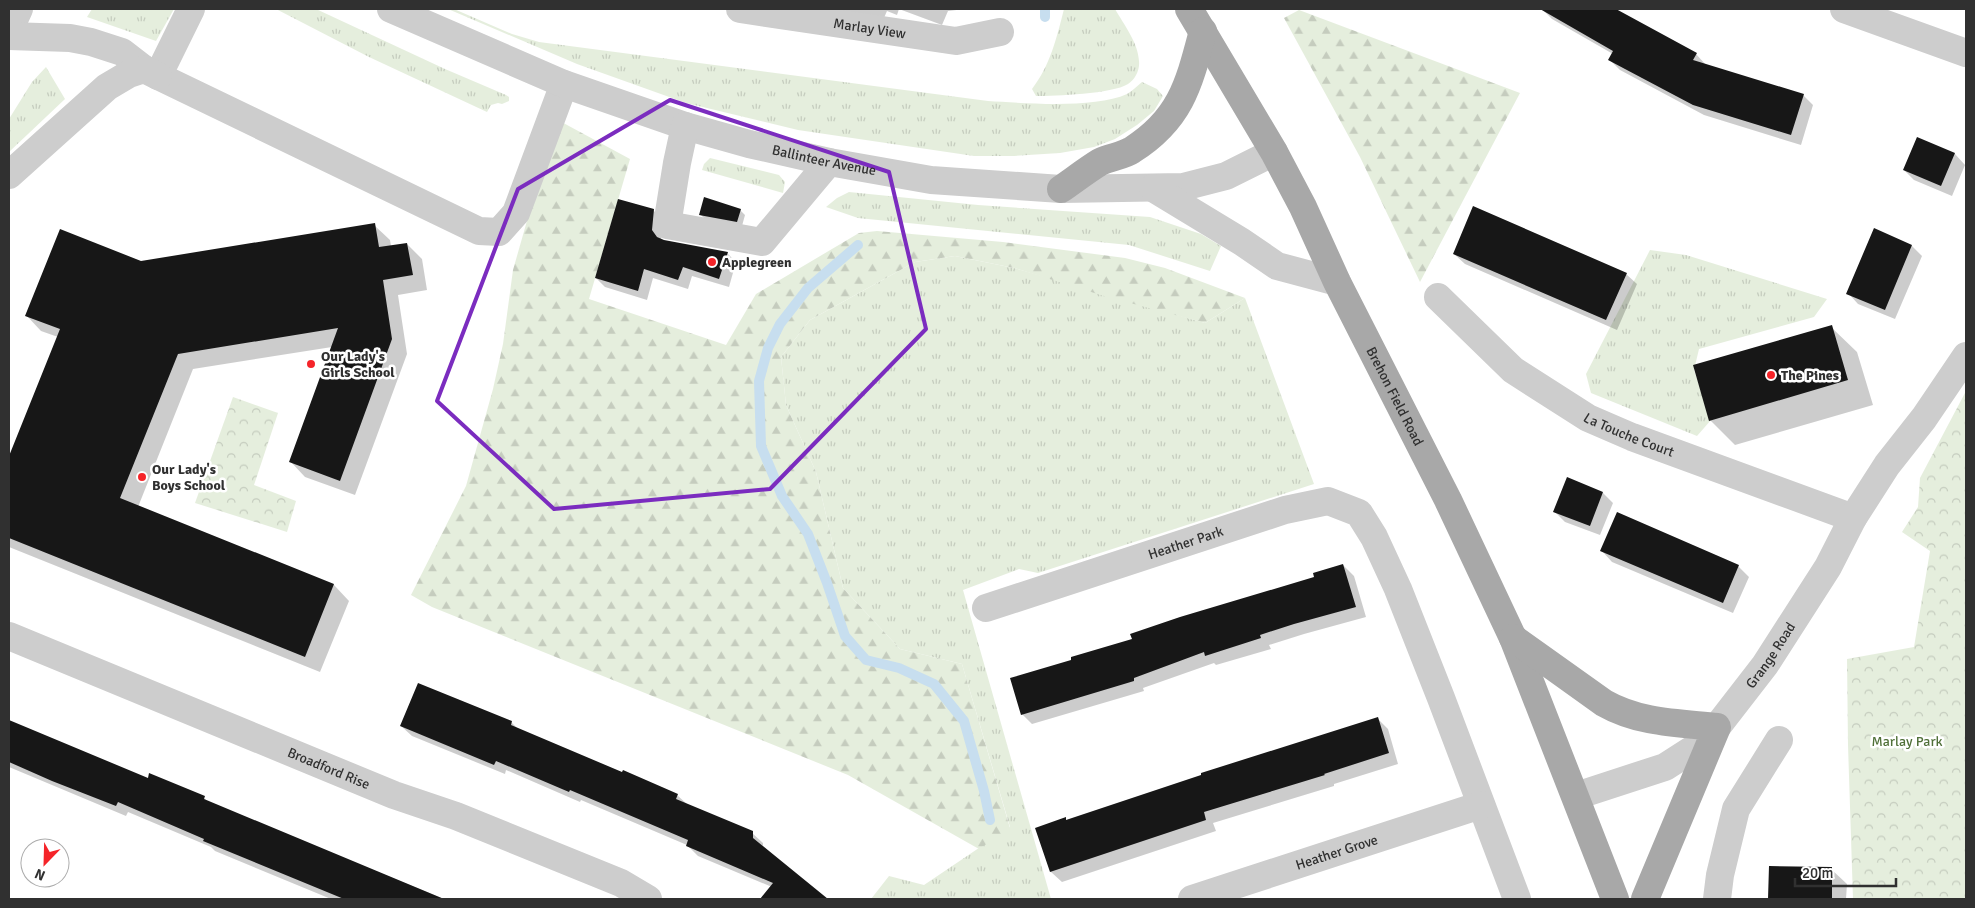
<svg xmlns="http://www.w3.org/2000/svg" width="1975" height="908" font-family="Signika,sans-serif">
<defs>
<pattern id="grass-tufts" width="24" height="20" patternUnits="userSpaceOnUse" patternTransform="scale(1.25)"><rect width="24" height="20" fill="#e5eedd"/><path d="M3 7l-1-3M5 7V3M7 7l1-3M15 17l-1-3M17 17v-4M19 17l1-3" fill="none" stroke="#c5ccbe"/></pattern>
<pattern id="forest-firs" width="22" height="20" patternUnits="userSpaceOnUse" patternTransform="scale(1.25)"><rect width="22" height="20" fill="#e5eedd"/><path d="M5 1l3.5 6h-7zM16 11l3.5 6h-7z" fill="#c5ccbe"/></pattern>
<pattern id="park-crowns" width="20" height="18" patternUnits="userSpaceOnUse" patternTransform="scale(1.25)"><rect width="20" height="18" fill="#e5eedd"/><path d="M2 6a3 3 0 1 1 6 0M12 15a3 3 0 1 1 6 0" fill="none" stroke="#c5ccbe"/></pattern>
</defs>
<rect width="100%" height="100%" fill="#fff"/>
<path fill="url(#grass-tufts)" d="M92,9H174L156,41L87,17Z
M276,9H316L445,69L506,95L509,97V101L502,104L498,103L491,105L487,112L369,57Z
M448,9H454L512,34L539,42L988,101C1024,103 1094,109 1127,94C1132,91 1137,86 1142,82L1157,89L1163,96L1154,111L1137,125L1115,139L1094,147L1060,153L1014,156H974L798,130L686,103L577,64Z
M1064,9H1115C1124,25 1138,42 1139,61C1140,70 1135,80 1128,84C1112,94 1055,96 1036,96L1032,89C1050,66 1057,37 1064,9Z
M46,67L65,99L9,152V119L32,82Z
M710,158L779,175L785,182L783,193L702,170L704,164Z
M849,192L978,205L1150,217L1201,234L1221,246L1210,271L1129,245L858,218L826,207L837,198Z
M1650,250L1686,255L1827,299L1814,317L1699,349L1694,370L1711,420L1697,436L1591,393L1586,374Z
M955,256L1014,268L1205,323L1245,298L1314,484L1038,573L1019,569L963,590L1051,899H871L889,876L924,885L1010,827L962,664L900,649L843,588L816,472L786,405L781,357L810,320L915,262Z"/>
<path fill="url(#forest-firs)" d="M1299,10L1520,93L1420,282L1360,157L1284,18Z
M556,119L630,159L589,299L726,345L756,294L859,233L877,231L1003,242L1125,258L1165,268L1245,298L1205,323L1104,296L1014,268L955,256L915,262L810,320L781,357L786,405L816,472L843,588L900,649L962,664L1010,828L979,849L848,775L432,607L411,595L466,486L493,389L503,344L513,270Z"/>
<path fill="url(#park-crowns)" d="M1966,391V899H1853L1848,745L1847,659L1914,647L1930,551L1902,532L1918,507L1920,478Z
M233,397L278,413L254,485L296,501L287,532L195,503Z"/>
<path fill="#0003" d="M838,9H965L948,11L942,25L899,9L897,15L887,11L880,27Z
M1542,9H1613L1696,54L1706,65L1803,95L1813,105L1801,145L1704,115L1620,70L1610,60L1613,54L1552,19Z
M1917,138L1955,154L1965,165L1952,196L1914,180L1904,170Z
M653,210L663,220L661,240L727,253L736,262L729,287L692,276L688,289L653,278L647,300L605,287L596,278Z
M740,210L745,215L742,226L705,219L700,214Z
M374,225L390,240L391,246L407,244L422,259L427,290L398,295L407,354L355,495L305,477L290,461L332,347L193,369L138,507L334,585L349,601L320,672L9,547V455H10L58,337L41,331L26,315L141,262Z
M1875,230L1912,246L1922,256L1895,319L1858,304L1848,293Z
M1454,254L1626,274L1637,284L1617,330L1465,264Z
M1831,327L1857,352L1873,405L1735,445L1710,420Z
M1603,493L1613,503L1600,535L1565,522L1555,512Z
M1602,551L1738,566L1749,577L1733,613L1612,562Z
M1343,565L1354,576L1366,617L1304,634L1269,645L1271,649L1216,665L1214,663L1143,688L1144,691L1032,724L1022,714L1073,661L1316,578Z
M1377,718L1388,729L1398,764L1334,784V786L1213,823L1216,831L1062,882L1051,872L1037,828L1065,819L1067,821Z
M511,722L519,730L677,795L688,805L752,833L763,843V848L826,899H768L764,896L772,887L698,856L687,845L581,800L580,802L506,770L505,774L412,736L401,726Z
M9,725L148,779L204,798L209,803L444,899H331L215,851L211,847L128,812L126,816L9,767Z
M1770,867L1831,869L1847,884L1846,899H1769Z"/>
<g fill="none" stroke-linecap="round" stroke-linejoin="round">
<path stroke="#c7deef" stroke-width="10" d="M1045,17V9
M858,245L808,288L780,324L768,348L759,381L761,446L782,496L808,534L827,583L845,636L866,660L899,668L934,684L964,721L984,791L990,820"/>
</g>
<path fill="#171717" d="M1540,9H1616L1697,53L1693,60L1804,94L1791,135L1693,105L1608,60L1613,51Z
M1917,137L1955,153L1941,186L1903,170Z
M704,197L741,209L737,222L699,215Z
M618,199L654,209L652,230L657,237L664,240L728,252L719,279L683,267L678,280L644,269L638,291L595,278Z
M1473,206L1627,273L1606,320L1453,254Z
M375,223L379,247L407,243L413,275L383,280L392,339L340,481L289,462L338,328L178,354L120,498L334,584L305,657L9,538V456L60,329L25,316L60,229L141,261Z
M1874,228L1912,245L1885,310L1846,294Z
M1832,325L1848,380L1709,421L1693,365Z
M1567,477L1603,492L1590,526L1553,512Z
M1617,512L1739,565L1723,603L1600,551Z
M1343,564L1356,607L1294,624L1260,635L1261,638L1205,656L1204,652L1134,678V681L1021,715L1010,678L1071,660V657L1132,639L1130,634L1180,617L1314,577L1313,573Z
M418,683L512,721L511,725L622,772L623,770L678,794L676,799L753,831V838L828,899H760L773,883L686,846L688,840L570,790L569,792L496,761L494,765L400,726Z
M1378,717L1389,753L1324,774L1325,775L1204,812L1206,820L1050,872L1035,828L1066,817V820L1201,775V773Z
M9,720L148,778L149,773L205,796L204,799L444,899H344L203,841L204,839L118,802L116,806L52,781L9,762Z
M1769,866L1832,867V899H1768Z"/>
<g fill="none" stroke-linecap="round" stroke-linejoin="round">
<g stroke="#cdcdcd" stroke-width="28">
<path d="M191,9L158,76L479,231L499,232L516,213L564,84"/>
<path id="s1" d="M391,9L564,84L685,126L749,144L829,162L931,180L1061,189L1183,187L1226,176L1274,152"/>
<path id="s2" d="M740,9L956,41L1000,32"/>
<path d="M1844,9L1966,53"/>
<path d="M9,31L19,9"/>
<path d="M9,36L70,38L91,42L122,52L144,69"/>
<path d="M685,126L677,163L667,225L762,242L829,162"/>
<path d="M9,175L107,87L129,74L144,69L158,76"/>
<path d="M1153,188L1242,242L1277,266L1337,282"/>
<path id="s3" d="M1438,297L1513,370L1588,418L1632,437L1853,518"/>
<path id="s4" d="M986,608L1285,510L1328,501L1359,513L1374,537L1398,589L1441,698L1517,899"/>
<path id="s5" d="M9,636L394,795L456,816L621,883L648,899"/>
<path id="s6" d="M1576,796L1665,767L1693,749L1717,727L1765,665L1828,567L1853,518L1887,465L1924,418L1966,356"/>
<path id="s7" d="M1192,899L1481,805"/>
<path d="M1717,899L1720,875L1736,809L1779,740"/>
</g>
<g stroke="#a8a8a8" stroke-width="28">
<path id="s8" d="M1189,9L1274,152L1303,207L1337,282L1448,500L1513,638L1615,899"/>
<path d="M1061,189C1074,180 1087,170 1100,162C1110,157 1123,156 1132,150C1181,119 1189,84 1203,31"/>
<path d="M1513,638L1604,703C1639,723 1678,723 1717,727L1645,899"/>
</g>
</g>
<path fill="none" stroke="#7b2cbf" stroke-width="4" stroke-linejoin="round" d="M670,100L889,172L926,329L770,489L554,509L437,401L518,189Z"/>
<g fill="#f52429" stroke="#fff" stroke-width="2">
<circle cx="712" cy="262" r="5"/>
<circle cx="311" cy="364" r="5"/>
<circle cx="1771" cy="375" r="5"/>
<circle cx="142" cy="477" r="5"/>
</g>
<g text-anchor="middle" stroke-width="5" stroke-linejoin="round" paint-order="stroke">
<g font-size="14" fill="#303030" stroke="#fff">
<text dy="5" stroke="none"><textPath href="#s2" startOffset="131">Marlay View</textPath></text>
<text dy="5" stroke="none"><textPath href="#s1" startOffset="460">Ballinteer Avenue</textPath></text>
<text dy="5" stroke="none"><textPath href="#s8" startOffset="439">Brehon Field Road</textPath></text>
<text dy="5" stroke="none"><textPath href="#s3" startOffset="238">La Touche Court</textPath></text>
<text dy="5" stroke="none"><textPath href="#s4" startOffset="210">Heather Park</textPath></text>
<text dy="5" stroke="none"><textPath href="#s6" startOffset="249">Grange Road</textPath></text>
<text dy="5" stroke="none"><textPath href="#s5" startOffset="346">Broadford Rise</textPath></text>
<text dy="5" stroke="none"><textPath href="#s7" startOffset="152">Heather Grove</textPath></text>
</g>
<g font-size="14" font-weight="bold" fill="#303030" stroke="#fff" text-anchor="start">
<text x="722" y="267">Applegreen</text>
<text x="321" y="361">Our Lady's<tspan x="321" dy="16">Girls School</tspan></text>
<text x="1781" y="380">The Pines</text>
<text x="152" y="474">Our Lady's<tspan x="152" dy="16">Boys School</tspan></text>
</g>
<g font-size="14" fill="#507039" stroke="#fff">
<text x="1907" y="746">Marlay Park</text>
</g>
</g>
<rect width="1975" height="908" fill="none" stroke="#303030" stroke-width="20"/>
<g transform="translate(45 863) rotate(203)"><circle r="24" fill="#ffffff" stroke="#acacac"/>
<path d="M0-4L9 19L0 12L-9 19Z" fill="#f52429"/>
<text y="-8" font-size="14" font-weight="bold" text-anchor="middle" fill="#303030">N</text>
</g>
<path d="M1795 878v8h101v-8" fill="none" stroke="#303030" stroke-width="2.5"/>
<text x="1802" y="878" font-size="15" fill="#303030" stroke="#ffffff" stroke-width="4" paint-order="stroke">20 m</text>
</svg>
